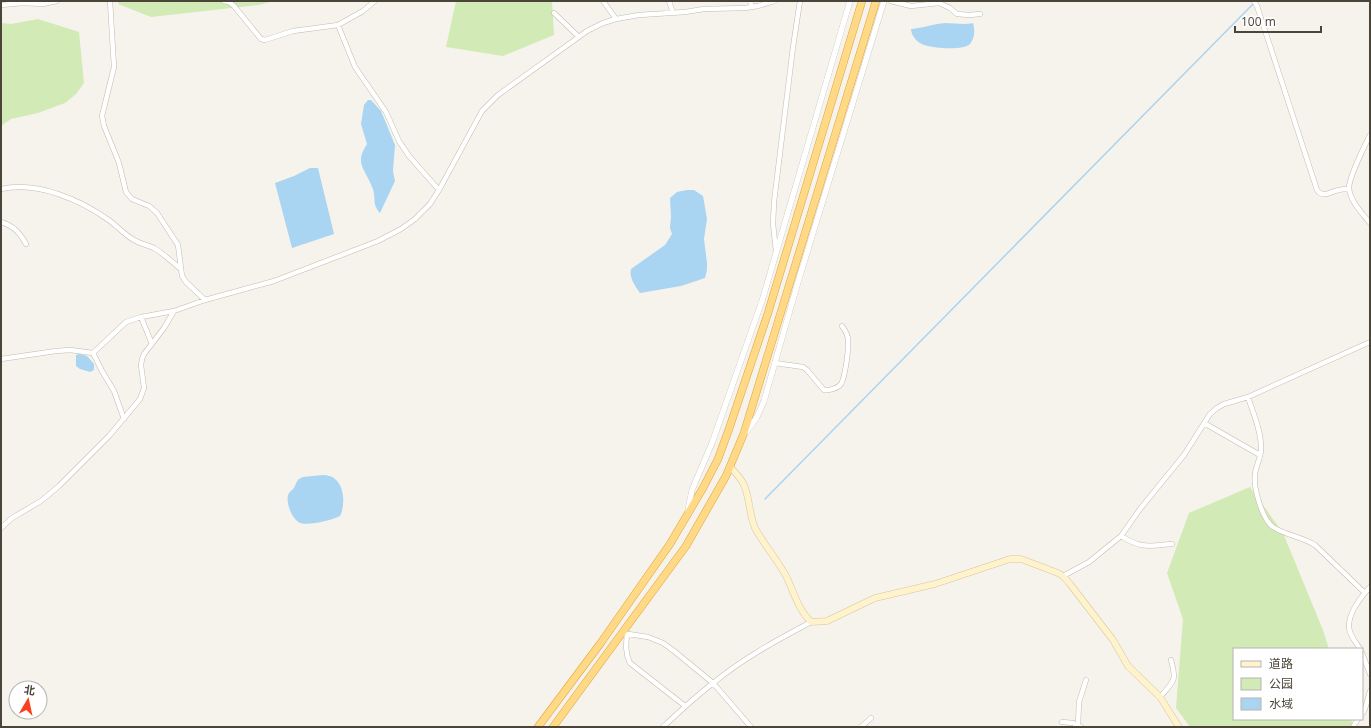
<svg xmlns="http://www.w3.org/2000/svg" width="1371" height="728" font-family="'Open Sans','Noto Sans SC',sans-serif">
<rect width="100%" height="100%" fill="#f6f3ec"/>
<path fill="#d2eab5" d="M119,1H274L259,5L151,17L118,4Z
M456,1H552L554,35L503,56L446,47Z
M38,19L79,32L84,83L76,94L65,103L38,113L11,119L1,126V23L11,24Z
M1250,487L1283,533L1323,630L1329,649H1234V719H1351L1353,727H1190L1176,708L1183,619L1167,573L1189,513Z"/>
<path fill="#a9d4f2" d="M945,23C955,23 964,25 973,23C975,31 975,37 970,44C963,51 933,48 924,45C918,43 911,36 911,29C923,28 933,24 945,23Z
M368,100H371L381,111L395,145L393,171L395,181L380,213C371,203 377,198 372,187C365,168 354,164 367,144L361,124L364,105Z
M310,168H318L334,234L292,248L275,183L294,176Z
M687,190H694L703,196L707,219L704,239L707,263V270L705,278L681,286L640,293C635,286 629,278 631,269L665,245L672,234L670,228L671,216L670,198L677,192Z
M80,354L87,356L94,364V370L90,372L80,369L76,366V355Z
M323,475C327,475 332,476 335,479C345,487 345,506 340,516C333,520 308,526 300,523C292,519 286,504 288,495C289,492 292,490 294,488C296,484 297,479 301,478C304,476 318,476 323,475Z"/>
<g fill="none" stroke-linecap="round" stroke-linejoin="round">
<path stroke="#a9d4f2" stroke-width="1.5" d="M765,499L1253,4"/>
<defs>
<path id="minor" d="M110,1L114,67L102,116L104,126L119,163L126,192L132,199L149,206L157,213L178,245L182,276L186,282L205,300
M224,1L229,2L234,6L261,39L265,40L293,31L338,25L363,11L375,1
M603,1L616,19
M669,1L673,13
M750,1L752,7
M891,1L911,6L939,3L950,8L957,14L969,15L980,14
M1254,1L1257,6L1317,190C1323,199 1331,191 1339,190C1342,189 1346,189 1349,189
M1,5L23,3L43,4L57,1
M554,13L579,37
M338,25L355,67L386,112L399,141L409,156L439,190
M1370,135C1365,145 1349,178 1349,188C1350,201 1362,213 1370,223
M1,189C38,181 81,200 110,221C118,227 125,235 134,240C141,244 148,245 154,248C164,254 172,262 181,269
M1,222C14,226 20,233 26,244
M776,251L773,224L774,202L793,47L800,1
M141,317L152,344
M93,353L126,322L141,317L174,311
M1,359L56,351L70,350L93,353L102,371L114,391L124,419
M775,363L803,367L807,370L824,390C829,391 838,388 841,384C845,378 849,348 848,340C848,335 845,330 842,326
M1248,397C1253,413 1261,430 1261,447C1262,456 1256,465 1255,474C1253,487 1262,519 1273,527C1285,535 1302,537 1315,545L1365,593
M1204,423L1260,455
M1,528L12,518L41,501L59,486L109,436L140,399L144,388L141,365L142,359L144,354L164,328L174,311L205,300L274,281L378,241L401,229L415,219L430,204L439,190L482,111L498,95L587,31L603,23L616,19L639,15L685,12L704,9L745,8L758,6L774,1
M1121,536C1142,549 1149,546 1172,544
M1063,576L1089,562L1121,536L1140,509L1184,455L1210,414L1217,408L1224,404L1248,397L1370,342
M622,633L648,637L663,643L674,651L713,683L751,727
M627,634C626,644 625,653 630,663L685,706
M1360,649C1357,644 1352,638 1350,632C1345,617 1360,598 1370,587
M1362,653L1370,674
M1160,697C1174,681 1177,681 1171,660
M1362,714L1365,709L1370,691
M1062,722L1073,723L1081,727
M1078,725L1079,702L1086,680
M663,727C679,712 695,697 712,684C742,659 777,640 811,622
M861,727L871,718
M1353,727L1358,719"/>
<path id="tertiary" d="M746,432L757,417L764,401L798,282L884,1
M688,510L692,490L712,443L762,301L850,1"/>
<path id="secondary" d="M730,467C735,472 741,478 744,485C750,499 749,514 755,528C764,545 777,559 786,576C794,592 797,608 811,622L827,621L875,598L935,584L1010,559H1021L1058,573L1063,576L1070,584L1113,640L1128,666L1160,697L1179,727"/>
<path id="trunk" d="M538,727L600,644L670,544L703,488L718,459L729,429L768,313L862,1
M553,727L686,546L726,476L744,433L876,1"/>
</defs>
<use href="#minor" stroke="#c2bbae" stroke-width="5.5"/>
<use href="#tertiary" stroke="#c2bbae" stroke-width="6"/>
<use href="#secondary" stroke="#d6c79b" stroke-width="7"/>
<use href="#trunk" stroke="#e0a43c" stroke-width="8"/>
<use href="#minor" stroke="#fff" stroke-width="4.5"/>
<use href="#tertiary" stroke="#fff" stroke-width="5.5"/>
<use href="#secondary" stroke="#fff3cd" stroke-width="6"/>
<use href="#trunk" stroke="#ffd985" stroke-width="7"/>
</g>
<rect width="1371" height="728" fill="none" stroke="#4b4439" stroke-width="4"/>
<rect x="1233" y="648" width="130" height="72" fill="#ffffff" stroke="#b7b4b0"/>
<rect x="1241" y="661" width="20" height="6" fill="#fff3cd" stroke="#b7b4b0"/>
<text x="1269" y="668" font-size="12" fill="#4b4439">道路</text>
<rect x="1241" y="678" width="20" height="12" fill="#d2eab5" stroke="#b7b4b0"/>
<text x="1269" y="688" font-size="12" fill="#4b4439">公园</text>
<rect x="1241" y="698" width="20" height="12" fill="#a9d4f2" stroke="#b7b4b0"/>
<text x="1269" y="708" font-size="12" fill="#4b4439">水域</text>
<g transform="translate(28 700) rotate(9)"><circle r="19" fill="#ffffff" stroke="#b7b4b0"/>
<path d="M0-3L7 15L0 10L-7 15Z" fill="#fc3f1d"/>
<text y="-6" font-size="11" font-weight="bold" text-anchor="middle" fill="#4b4439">北</text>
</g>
<path d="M1235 26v6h86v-6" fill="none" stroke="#4b4439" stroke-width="2"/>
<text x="1241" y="26" font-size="12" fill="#4b4439" stroke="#ffffff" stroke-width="3" paint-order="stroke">100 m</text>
</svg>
